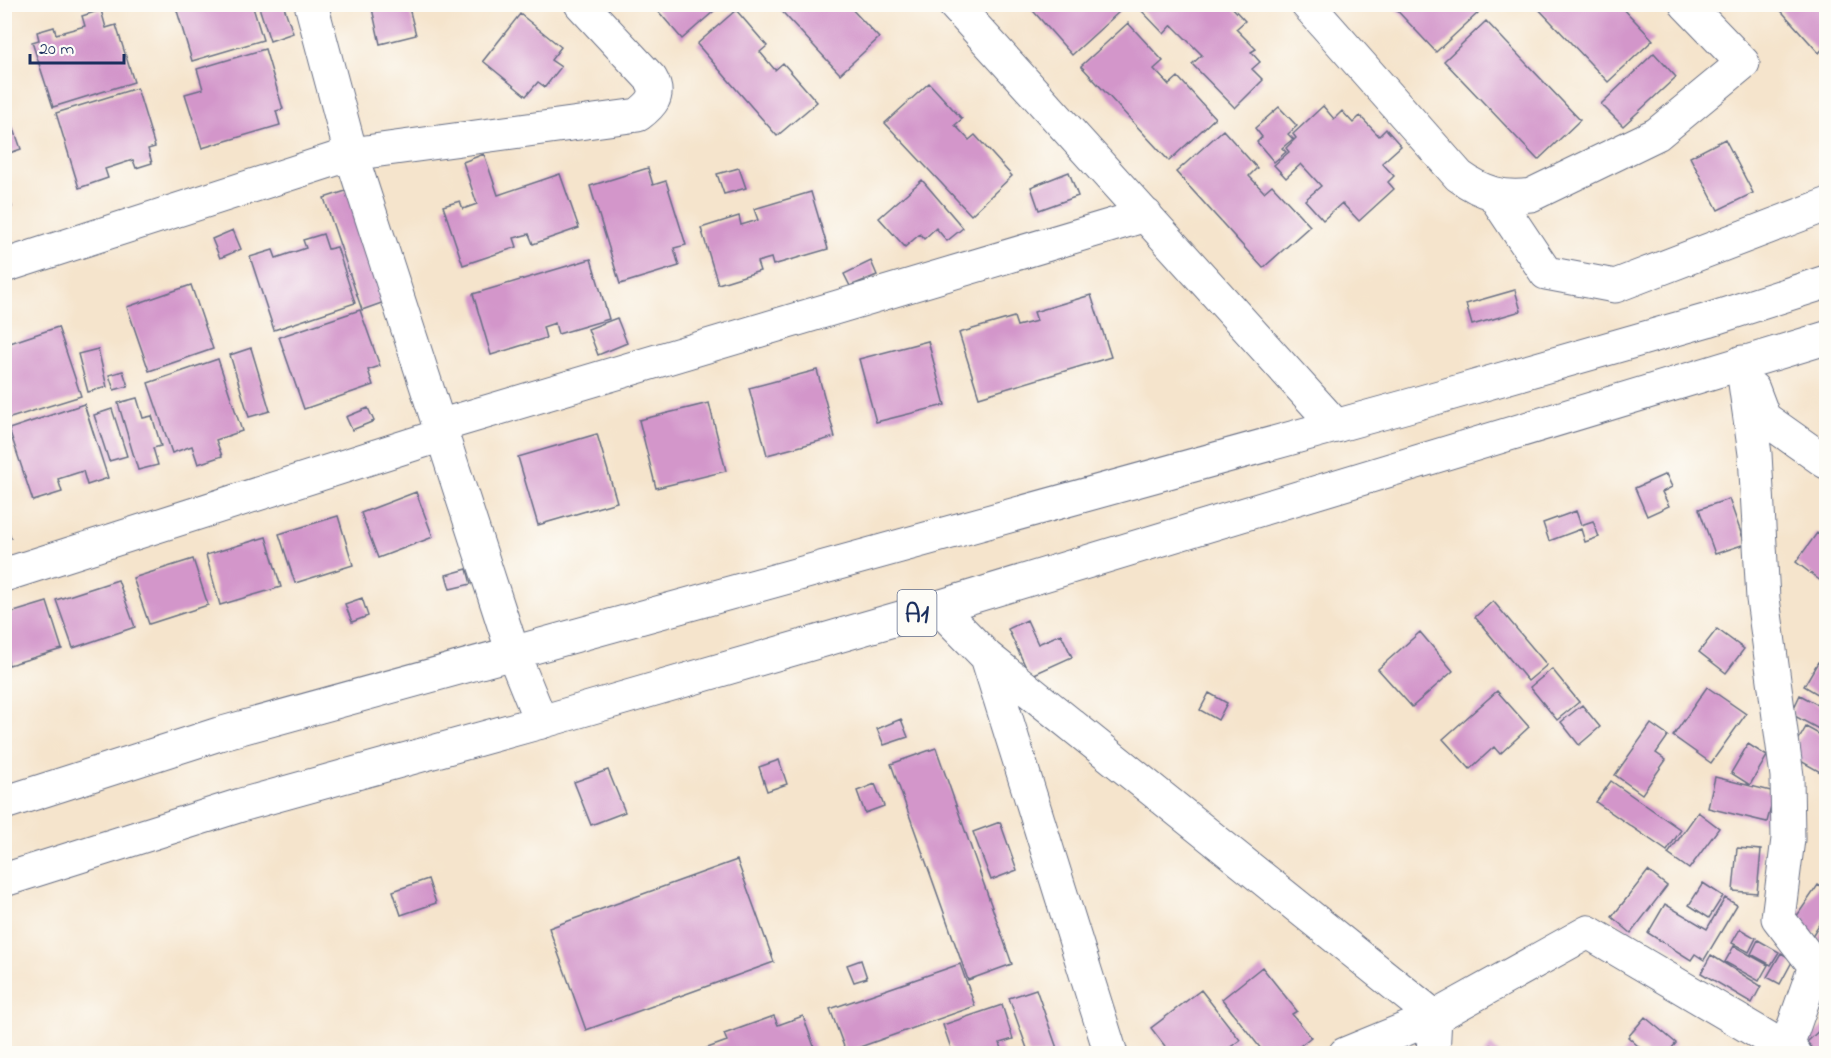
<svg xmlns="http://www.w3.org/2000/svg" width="1831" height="1058" font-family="'Indie Flower',sans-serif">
<rect width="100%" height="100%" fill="#fdfcf7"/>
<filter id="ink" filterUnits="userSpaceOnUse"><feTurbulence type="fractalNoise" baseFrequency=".0167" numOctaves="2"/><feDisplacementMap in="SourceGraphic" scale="12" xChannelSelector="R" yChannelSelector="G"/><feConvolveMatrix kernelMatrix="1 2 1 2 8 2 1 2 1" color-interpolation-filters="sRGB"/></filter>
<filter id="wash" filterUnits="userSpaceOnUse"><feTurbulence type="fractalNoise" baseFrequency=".008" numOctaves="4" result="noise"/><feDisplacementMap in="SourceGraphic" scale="24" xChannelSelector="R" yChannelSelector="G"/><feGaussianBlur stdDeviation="1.35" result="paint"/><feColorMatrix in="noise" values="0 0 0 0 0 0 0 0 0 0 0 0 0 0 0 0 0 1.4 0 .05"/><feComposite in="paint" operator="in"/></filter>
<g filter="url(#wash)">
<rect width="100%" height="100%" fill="#f5e4cc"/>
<g id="blocks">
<path fill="#d396ca" d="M175,4H252L263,40L192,61Z
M258,4H283L293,33L270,41Z
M371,4H408L416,35L380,44Z
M652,4H722L682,39Z
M775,4H847L879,38L840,74Z
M1027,4H1112L1119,12L1072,55Z
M1142,4H1229L1245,21L1236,29L1256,49L1251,52L1260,62L1252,69L1263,80L1235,108L1192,64L1202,55L1172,25L1164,34L1139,8Z
M1391,4H1470L1478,13L1436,52Z
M1534,4H1619L1653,40L1608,82Z
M1775,4H1826V45L1819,53Z
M101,10L106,28L116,25L134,82L53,107L32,42L39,40L37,32L54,27L56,34L85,26L82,16Z
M736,10L767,46L760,52L775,70L783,63L817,102L777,136L697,44Z
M520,14L561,47L551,60L561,67L545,87L538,82L526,96L483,61Z
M1486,21L1580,120L1538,160L1444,61Z
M1128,23L1163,61L1154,69L1169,85L1178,77L1215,118L1169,161L1081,66Z
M265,49L283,109L276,111L280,125L202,148L185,94L203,89L197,69Z
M1654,53L1676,77L1623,126L1601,104Z
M929,83L962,119L955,125L969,140L975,135L1012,176L971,215L885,123Z
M137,88L155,147L148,149L152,163L136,168L133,160L105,169L108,178L79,188L56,113Z
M1323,106L1334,119L1342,111L1353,123L1360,116L1379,136L1386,129L1401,146L1382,163L1394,176L1388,182L1394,189L1359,221L1342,203L1323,220L1305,200L1321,186L1301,164L1286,178L1274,165L1289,152L1286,148L1296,138L1293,134Z
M1279,107L1297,126L1288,134L1293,139L1282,148L1286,152L1274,162L1257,142L1262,137L1255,128Z
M13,126L21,149L4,155V128Z
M1223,130L1257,168L1249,176L1264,192L1272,185L1310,226L1263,268L1176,172Z
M1725,139L1753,193L1718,210L1690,157Z
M484,154L498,195L560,174L579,228L533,244L529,234L514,238L517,247L463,265L443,206L460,201L463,209L477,204L463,162Z
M648,168L653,185L666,181L686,245L674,248L679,266L620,284L590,186Z
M739,168L746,188L724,194L717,174Z
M1069,172L1078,196L1039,210L1031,187Z
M922,180L963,228L947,241L936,228L924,239L920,234L905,247L879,218Z
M4,184L12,207L4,209Z
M352,189L390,300L362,310L324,198Z
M811,192L828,249L773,265L771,258L757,262L760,271L718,284L701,228L739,216L741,225L758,220L754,209Z
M233,230L241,249L220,258L212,239Z
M323,234L328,249L337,247L355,303L274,330L250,257L273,250L276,258L306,248L303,240Z
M591,259L609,319L558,334L555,323L543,327L546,338L491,355L473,294Z
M871,261L877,275L850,286L844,274Z
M191,285L213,349L149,371L127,307Z
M1515,290L1521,311L1472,325L1466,304Z
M1091,295L1111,357L979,397L959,333L1014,317L1017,326L1037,321L1034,312Z
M360,310L380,366L368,370L373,385L304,409L279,337Z
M617,318L627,343L598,355L588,329Z
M58,327L81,396L4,420V345Z
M928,341L945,405L876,422L859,359Z
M251,348L270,411L249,417L230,355Z
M98,349L107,387L88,392L78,354Z
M218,359L242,431L216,440L222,456L198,464L192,446L172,453L148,383Z
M817,370L835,437L767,455L749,388Z
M123,371L128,386L114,390L109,375Z
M137,398L143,418L152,416L161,446L153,448L158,465L138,470L118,403Z
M709,403L726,471L656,488L639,420Z
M84,404L108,478L87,485L83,471L58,479L62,492L33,501L9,429Z
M368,408L374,421L352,430L346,417Z
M112,409L127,456L109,461L94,415Z
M597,434L617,502L538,525L518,457Z
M1666,474L1672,487L1662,492L1669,506L1647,516L1635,488Z
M416,492L433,537L378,558L361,513Z
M1729,499L1745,544L1715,554L1699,509Z
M1576,511L1581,525L1593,521L1599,537L1585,542L1581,529L1549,541L1543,523Z
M338,516L353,565L295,583L279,534Z
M6,523L11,538L4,540V524Z
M1817,533L1826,540V585L1796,562Z
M266,537L281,587L220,605L206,555Z
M193,559L208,605L149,624L133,578Z
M467,569L471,584L450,589L446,575Z
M118,580L135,627L73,648L56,600Z
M362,598L368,616L352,622L345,604Z
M1493,601L1547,665L1528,681L1475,617Z
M47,602L62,649L9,665L4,650V615Z
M1027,620L1038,644L1061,634L1072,657L1030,676L1008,629Z
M1717,629L1744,649L1726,673L1699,652Z
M1420,632L1453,671L1412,707L1378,669Z
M1818,662L1826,667V699L1804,686Z
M1552,669L1579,702L1557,720L1530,687Z
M1707,687L1746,714L1711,763L1673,736Z
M1497,691L1529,727L1500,754L1494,747L1470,769L1443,739Z
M1209,693L1227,703L1218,720L1200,710Z
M1800,695L1826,709V733L1791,714Z
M1582,705L1600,727L1579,745L1561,722Z
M901,719L908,737L884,745L877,729Z
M1651,724L1668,736L1656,753L1666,760L1642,794L1615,775Z
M1806,727L1826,738V766L1822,773L1790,755Z
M1748,744L1767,756L1750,785L1731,773Z
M936,748L1012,964L968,980L891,764Z
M779,760L787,784L767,791L759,767Z
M608,770L625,812L591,825L574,782Z
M1715,777L1775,792L1767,822L1708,808Z
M1611,781L1681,830L1667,851L1596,802Z
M875,784L884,806L865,813L857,791Z
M1698,812L1719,828L1689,869L1668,854Z
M1000,822L1017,870L991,880L973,832Z
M1737,848L1761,850L1757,893L1733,891Z
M737,860L774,962L586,1030L549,928Z
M1648,871L1667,886L1631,933L1612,917Z
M428,879L436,903L401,915L393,891Z
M1703,883L1723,896L1709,918L1689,905Z
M1818,885L1826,890V913L1812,936L1792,923Z
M1725,898L1737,905L1704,960L1695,954L1691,960L1648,933L1665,904L1707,929Z
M1826,925V944L1818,938Z
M1740,929L1756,938L1749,952L1732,943Z
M1758,940L1779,952L1771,965L1751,954Z
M1734,946L1768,965L1759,981L1725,962Z
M1781,953L1793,960L1780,984L1767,977Z
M1711,955L1761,986L1752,1003L1701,973Z
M861,960L867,978L854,982L847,965Z
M960,964L975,1006L846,1052L830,1009Z
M1262,967L1297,1011L1292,1014L1311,1037L1290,1054H1265L1222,999Z
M1036,989L1059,1054H1029L1009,998Z
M1201,990L1240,1040L1221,1054H1171L1151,1028Z
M1002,1005L1013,1039L1000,1043L1004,1054H953L943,1025Z
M774,1016L778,1025L803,1016L816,1052L704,1054L702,1050L727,1041L724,1034Z
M1645,1017L1676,1043L1667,1054H1647L1628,1037Z
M1826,1024V1054H1818L1807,1042Z
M1491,1045L1500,1054H1483Z
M1628,1046L1637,1054H1622Z"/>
</g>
</g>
<g filter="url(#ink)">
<use href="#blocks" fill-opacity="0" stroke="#676e84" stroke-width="1.5"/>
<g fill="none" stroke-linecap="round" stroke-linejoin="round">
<defs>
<path id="minor" d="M311,4L351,154L513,653L541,722
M954,4L1336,426
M1307,4L1459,176C1482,193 1503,199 1531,195L1657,134L1743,63L1686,4
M1494,195L1546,273L1615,286L1826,205
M4,266L351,154L638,115C651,105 661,96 651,79L581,4
M1742,362L1755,454L1763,599L1787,776L1788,839L1778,918L1815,966L1784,1054
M1753,389L1764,418L1826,462
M439,426L1146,215
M4,575L442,435
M938,607L987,657L1435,1017
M987,657L1111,1054
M1345,1054L1435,1017L1588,932L1795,1054
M1433,1054L1435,1017"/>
<path id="highway" d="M4,803L219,734L1404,407L1708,320L1826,282
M4,880L241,805L541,722L938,607L1826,338"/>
</defs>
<use href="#minor" stroke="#676e84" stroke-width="35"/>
<use href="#highway" stroke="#676e84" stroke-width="35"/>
<use href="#minor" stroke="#fff" stroke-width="33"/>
<use href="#highway" stroke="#fff" stroke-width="33"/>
</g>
</g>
<g text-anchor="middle" stroke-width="5" stroke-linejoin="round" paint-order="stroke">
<rect fill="#fdfcf7" stroke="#5f6c8c" stroke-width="1.5" x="897.5" y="590" width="39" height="46" rx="4.5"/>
<g font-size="26" font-weight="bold" fill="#1b2f5e">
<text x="917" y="622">A1</text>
</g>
</g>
<rect width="1831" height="1058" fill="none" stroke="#fdfcf7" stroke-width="24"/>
<path d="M30 54v9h94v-9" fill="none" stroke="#1b2f5e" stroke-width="3"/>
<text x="39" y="54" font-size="18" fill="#1b2f5e" stroke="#fdfcf7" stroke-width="4.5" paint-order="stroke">20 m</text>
</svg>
